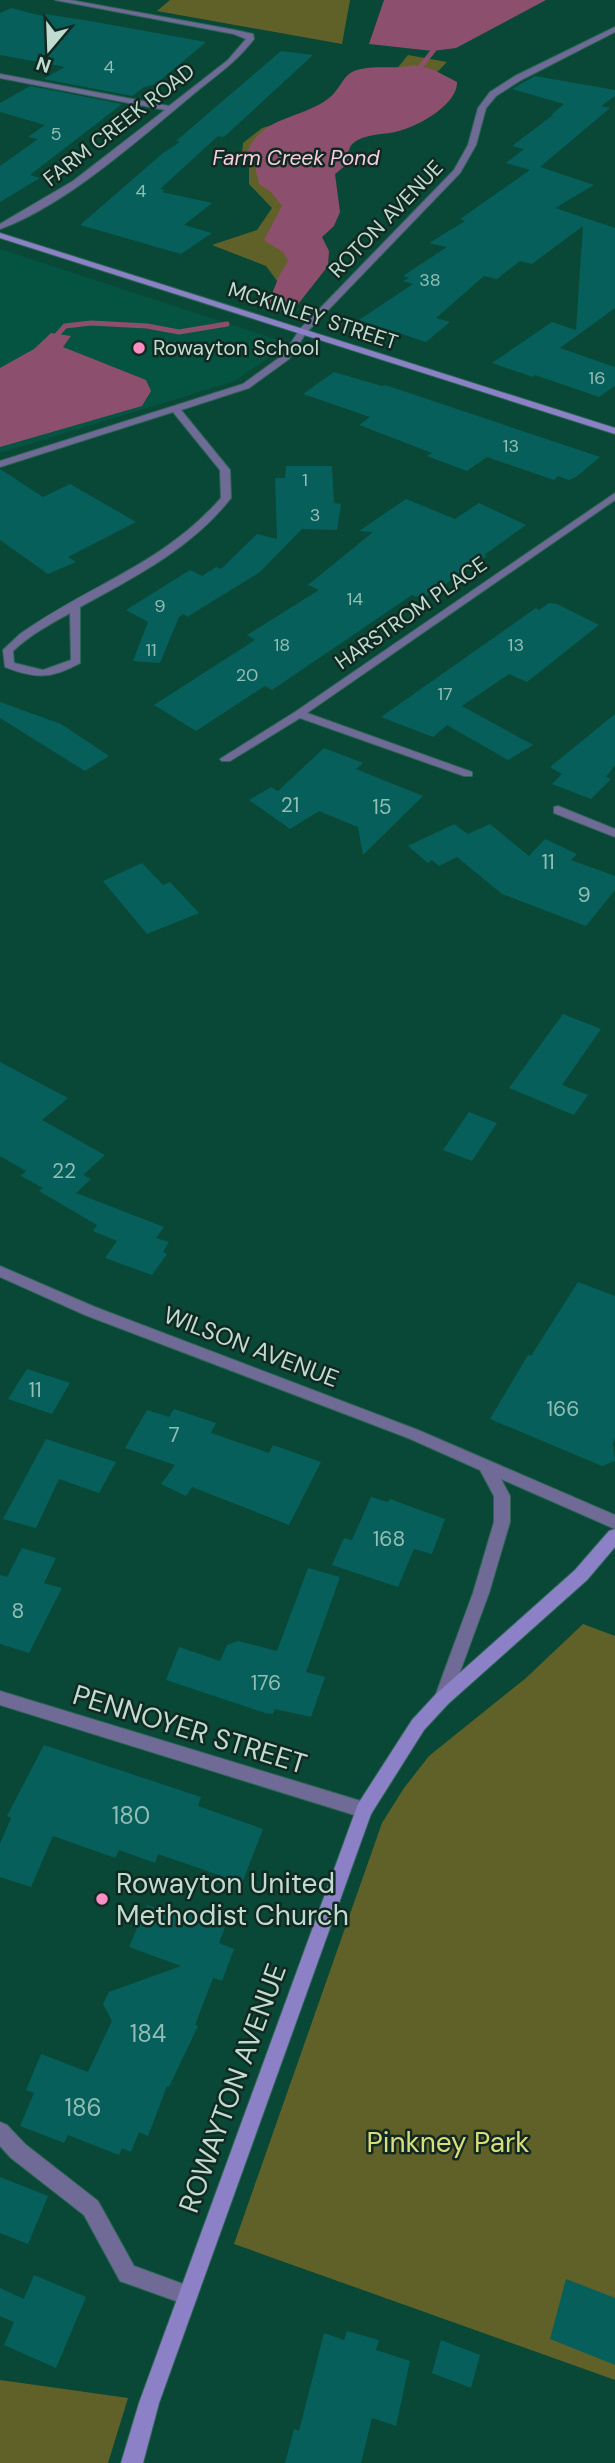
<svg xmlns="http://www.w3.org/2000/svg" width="615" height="2463" font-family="'DM Sans',sans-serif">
<rect width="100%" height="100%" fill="#094837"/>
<path fill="#045441" d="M0,249L284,342L272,355L235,381L0,453Z"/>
<path fill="#606129" d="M170,0H350L342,44L157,11Z
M408,55L447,62C413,99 369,130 325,154L283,289L266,266L212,245L257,230L272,208L249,184V164L242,154L243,143L262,128L307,115L395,71Z
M583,1624L615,1636V2380L234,2244L382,1823L404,1788L429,1756L526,1678Z
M0,2380L128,2398L108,2463H0Z"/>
<path fill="#8d4f6e" d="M384,0H546L456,48L433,51L369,44Z
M414,65L432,69L457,82C458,104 419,126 399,131C385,135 369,133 356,141C349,145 348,152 348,159L364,164L346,165L335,174L340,212L334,226L322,237L329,251L328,266L295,308L281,311L271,308L268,304L279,276L288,261L283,252L264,240L282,206L271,192L259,184L254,162L247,153C260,116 303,119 329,98C340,90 342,76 354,71C374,64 394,70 414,65Z
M51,333L71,336L63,347L146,380L151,391L142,406L0,447V368L34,349Z"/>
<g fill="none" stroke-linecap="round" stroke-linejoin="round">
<path stroke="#8d4f6e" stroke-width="5" d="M413,76L433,51
M51,342L65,326L91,323L147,326L179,332L227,324"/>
</g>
<path fill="#065f5b" d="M11,8L42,16L45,14L90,21L206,42L156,84L144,87L132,96L43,79L65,67L0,55V13Z
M281,51L313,55L224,137L218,136L160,189L165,190L162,192L212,203L184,225L212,233L181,254L80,225L163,153L180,142L176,141Z
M535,76L615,90V96L601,106L610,108L540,167L594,185L555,208L615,228V308L560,348L615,367V386L599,397L535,375L533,377L492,363L552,322L576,330L583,226L532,264L520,261L497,279L484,276L436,318L450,322L426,342L359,320L413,284L403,281L409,278L403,276L447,247L429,243L465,221L460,219L530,170L506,163L524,149L512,146L553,115H551L564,104L512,89Z
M30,86L122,104L30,175L40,178L0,202V166L38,139L28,137L45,125L0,112V103Z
M334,372L382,386L385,385L600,457L576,477L569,480L558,476L554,480L487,457L467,471L427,456L432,453L359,425L370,417L303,394Z
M286,466H332L334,503L341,504L337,530L302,529L260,572L187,617L184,614L179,617L160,663L133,661L148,622L126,610L190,570L202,576L216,567L221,569L257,534L277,539L275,478H285Z
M0,469L43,497L70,484L136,522L68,557L76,562L48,574L0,540Z
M406,499L455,519L479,503L526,525L484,555L487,556L423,599L412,595L272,690L265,686L196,731L154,705L255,640L247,635L319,590L308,585L373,532L359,531Z
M549,603L557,604L599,625L527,682L509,674L462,706L533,745L508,760L447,725L433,737L381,717L536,608L539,610Z
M0,702L61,724L109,756L85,771L0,718Z
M615,714V765L606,777L611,779L591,799L552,784L562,774L550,767Z
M324,748L363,763L356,769L423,796L363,855L358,827L319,811L290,829L249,800L271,787L278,791Z
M454,824L468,834L490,824L529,856L545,839L577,854L571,860L615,876V890L586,926L502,894L457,857L439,866L432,860L428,863L408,846Z
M142,863L163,885L170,882L199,913L147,934L103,881Z
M563,1014L601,1029L562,1085L588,1095L574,1115L509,1088Z
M0,1062L68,1098L42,1120L105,1155L83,1175L91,1179L76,1193L164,1227L156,1238L169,1242L163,1252L167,1254L152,1275L105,1258L117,1241L93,1231L97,1225L39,1191L43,1188L21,1176L26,1171L0,1156Z
M469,1112L497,1123L472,1161L443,1150Z
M578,1282L615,1296V1438L613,1443L615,1461L602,1466L490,1419L528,1355L531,1356Z
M27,1369L70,1383L52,1414L8,1399Z
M174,1409L216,1423L211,1433L269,1453L273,1445L321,1462L289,1525L192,1487L186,1496L161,1484L175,1465L125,1448L147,1410L169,1417Z
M46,1439L116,1462L99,1493L59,1479L36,1528L3,1519Z
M371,1497L388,1502L390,1499L445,1519L432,1554L414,1549L398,1587L332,1565L344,1538L352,1540Z
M22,1548L56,1558L44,1583L62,1588L29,1653L0,1644V1575L7,1577Z
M308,1568L340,1577L306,1672L325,1677L311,1717L275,1709L273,1714L265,1713L166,1680L179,1647L220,1661L227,1645L238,1641L277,1651Z
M44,1745L201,1797L198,1806L263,1829L242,1883L158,1854L155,1863L119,1850L115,1858L53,1836L31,1887L0,1877V1844L11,1818L7,1816Z
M147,1905L182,1917L184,1912L225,1927L219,1943L234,1949L222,1981L213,1978L195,2025L198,2026L169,2087L167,2086L148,2136L139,2132L131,2152L122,2148L119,2155L68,2135L64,2143L20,2126L34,2093L26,2090L41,2054L88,2072L112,2021L103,2004L109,1992L181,1966L129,1947Z
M0,2177L48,2196L28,2244L0,2233Z
M34,2275L86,2297L56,2368L4,2345L14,2322L0,2316V2288L24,2299Z
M566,2279L615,2298V2365L550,2339Z
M347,2331L379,2340L376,2350L410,2361L396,2426L372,2418L361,2463H285L294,2429L299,2431L324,2333L344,2340Z
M441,2340L480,2355L471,2388L432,2373Z"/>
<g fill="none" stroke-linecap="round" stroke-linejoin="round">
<defs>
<path id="minor" d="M55,0H70L235,30L253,34L254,39C236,63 212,78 190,97C137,141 64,206 0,229V224L73,181L165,110L0,78V74L169,106L228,60L246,39L234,34Z
M615,27V32L521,80L496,96L486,108L476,145L460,173L306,333L289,359L249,388L181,410L230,470L231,498C192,548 135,577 80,607V663C51,679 36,679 5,667L3,650L20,634C90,584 161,566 221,498L220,470L173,412L0,467V461L243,384L283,355L300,329L454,170L468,145L478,108L490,92L515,76ZM70,613L71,660L43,670L14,663L13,651C30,635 50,624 70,613Z
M615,493V500L307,713L472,772V776H464L300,718L230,761H222L220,759L295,712Z
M558,806L615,829V837L554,813V807Z
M0,1266L95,1307L418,1430L615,1515V1529L501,1479L510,1496V1522L489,1593L450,1699L448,1704L442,1706L436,1704L434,1699L473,1593L494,1522V1496L480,1470L408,1438L85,1315L0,1277Z
M0,1691L364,1802L370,1804L373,1810L370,1816L364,1818L0,1705Z
M0,2122L7,2125L25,2144L98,2201L134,2266L194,2288L197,2295L194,2302L187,2305L120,2281L84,2215L11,2158L0,2146Z"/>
<path id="secondary" d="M0,233L615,428V434L0,238Z
M615,1529V1547L587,1580L448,1704L424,1730L371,1814L159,2403L143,2463H121L139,2403L358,1804L412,1720L436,1694L575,1570L609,1531Z"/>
</defs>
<use href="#minor" stroke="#2e6656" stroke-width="2"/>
<use href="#secondary" stroke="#2e6656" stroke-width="2"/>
<use href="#minor" fill="#6f6a96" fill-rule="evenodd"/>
<use href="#secondary" fill="#8c81c7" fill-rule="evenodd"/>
</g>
<g fill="#fb8fc4" stroke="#122921" stroke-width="2.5">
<circle cx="139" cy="348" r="7"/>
<circle cx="102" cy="1899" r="7"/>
</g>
<g text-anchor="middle" stroke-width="5" stroke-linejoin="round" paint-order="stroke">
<g font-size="18" fill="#92bdb4">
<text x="109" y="73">4</text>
<text x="56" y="140">5</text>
<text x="141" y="197">4</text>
<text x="430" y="286">38</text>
<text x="597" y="384">16</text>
<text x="511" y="452">13</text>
<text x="305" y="486">1</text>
<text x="315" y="521">3</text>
<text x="355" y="605">14</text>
<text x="160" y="612">9</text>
<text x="282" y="651">18</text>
<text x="516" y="651">13</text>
<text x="151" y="656">11</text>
<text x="247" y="681">20</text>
<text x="445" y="700">17</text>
</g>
<g font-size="21" fill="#c0dcd1" stroke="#122921">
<text transform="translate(119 125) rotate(-38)" y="7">FARM CREEK ROAD</text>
<text transform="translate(386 219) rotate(-46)" y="7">ROTON AVENUE</text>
<text transform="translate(313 316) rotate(18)" y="7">MCKINLEY STREET</text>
<text transform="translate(411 613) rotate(-35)" y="7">HARSTROM PLACE</text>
</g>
<g font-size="21" font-style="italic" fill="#f5cedf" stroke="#122921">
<text x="296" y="165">Farm Creek Pond</text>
</g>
<g font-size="21" fill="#c0dcd1" stroke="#122921" text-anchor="start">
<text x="153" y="355">Rowayton School</text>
</g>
<g font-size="21" fill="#92bdb4">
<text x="290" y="812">21</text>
<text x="382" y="814">15</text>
<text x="548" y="869">11</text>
<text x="584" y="902">9</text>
<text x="64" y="1178">22</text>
<text x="35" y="1397">11</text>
<text x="563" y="1416">166</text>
<text x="174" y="1442">7</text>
<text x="389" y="1546">168</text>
<text x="18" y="1618">8</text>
<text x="266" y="1690">176</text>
</g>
<g font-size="24" fill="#c0dcd1" stroke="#122921">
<text transform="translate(251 1347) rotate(21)" y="8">WILSON AVENUE</text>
</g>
<g font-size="24" fill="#92bdb4">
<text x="131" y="1824">180</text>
<text x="148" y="2042">184</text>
<text x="83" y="2116">186</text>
</g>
<g font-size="28" fill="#c0dcd1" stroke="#122921">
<text transform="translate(190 1729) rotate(17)" y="10">PENNOYER STREET</text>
<text transform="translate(232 2088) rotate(-70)" y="10">ROWAYTON AVENUE</text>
</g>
<g font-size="28" fill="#c0dcd1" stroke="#122921" text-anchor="start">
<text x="116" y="1893">Rowayton United<tspan x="116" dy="32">Methodist Church</tspan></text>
</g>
<g font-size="28" fill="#dbdd7a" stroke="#122921">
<text x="448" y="2152">Pinkney Park</text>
</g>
</g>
<g transform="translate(49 49) rotate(199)" stroke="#122921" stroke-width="5" paint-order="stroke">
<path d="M0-5L12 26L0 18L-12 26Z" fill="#c0dcd1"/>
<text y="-10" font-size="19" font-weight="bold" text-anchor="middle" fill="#c0dcd1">N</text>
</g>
</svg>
